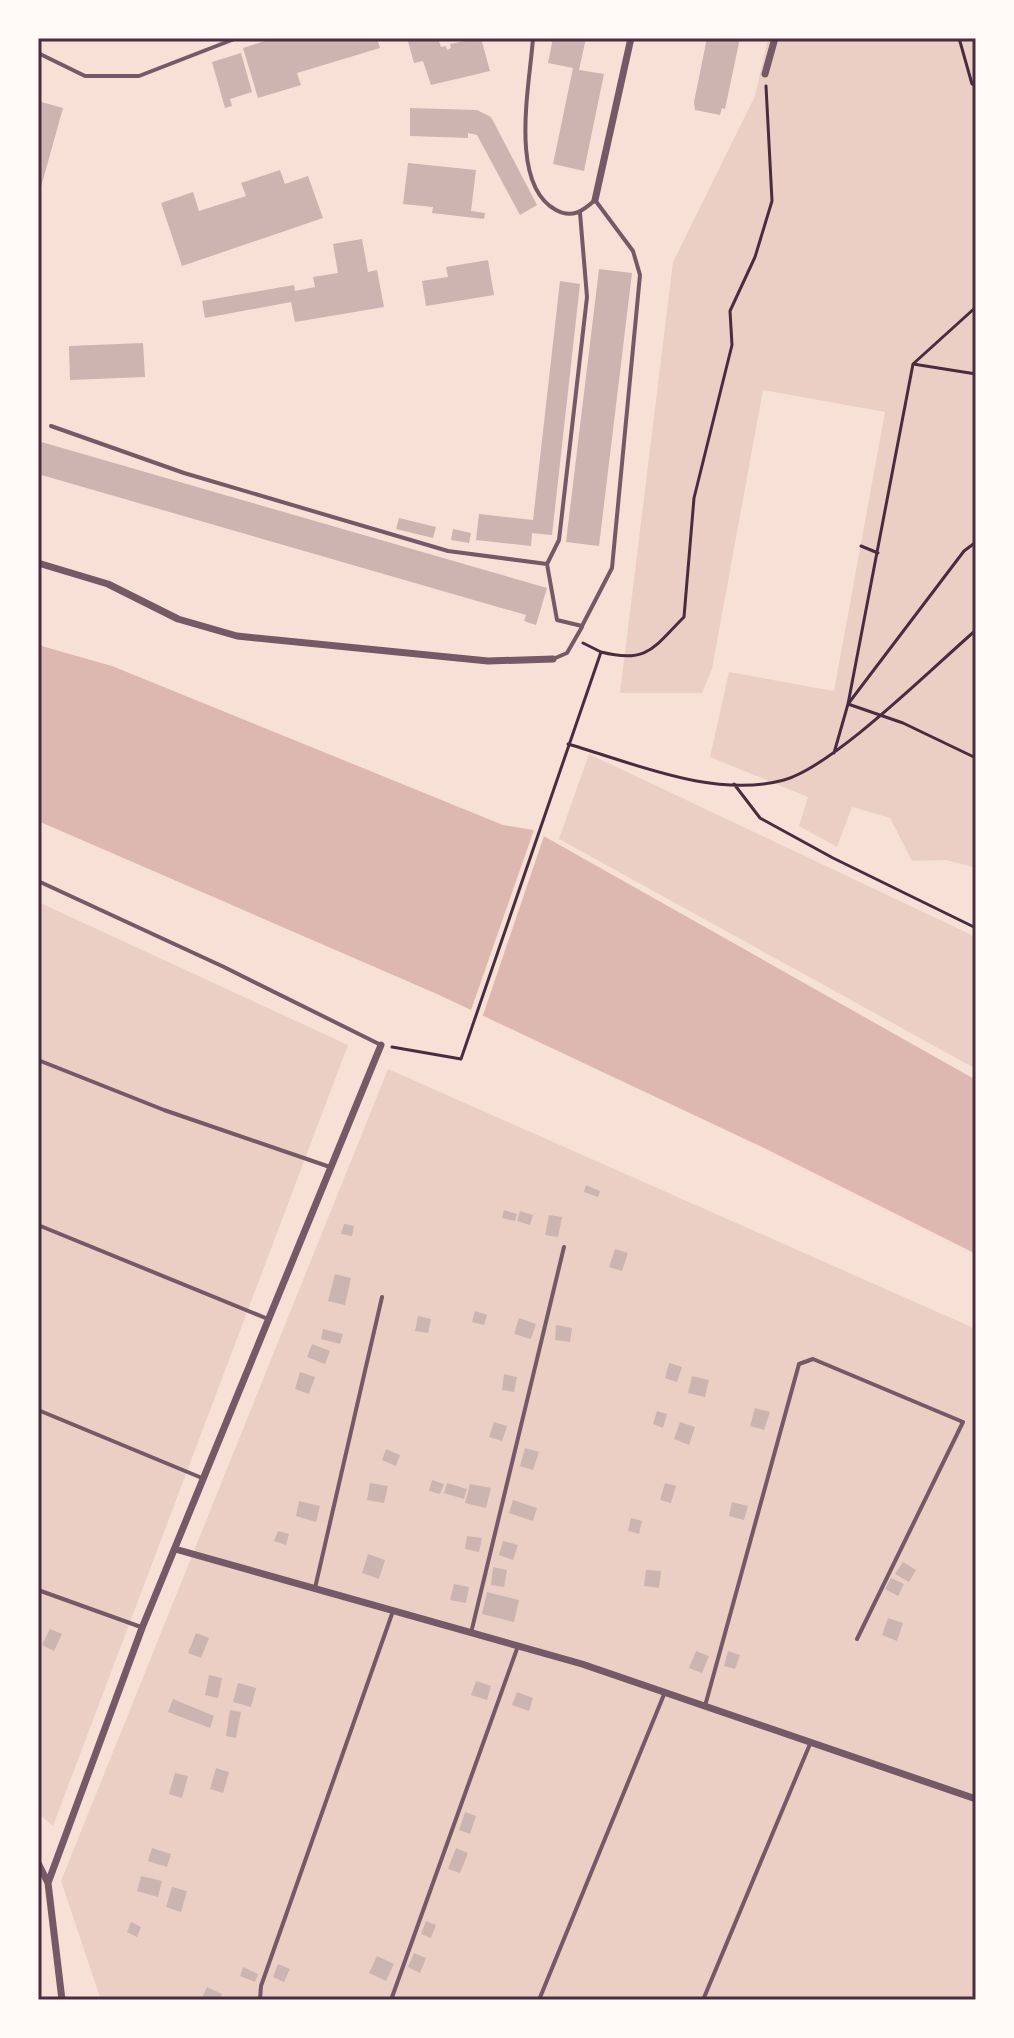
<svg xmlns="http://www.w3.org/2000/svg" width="1014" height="2038" font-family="Raleway,sans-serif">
<rect width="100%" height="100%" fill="#f7e1d7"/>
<path fill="#ebcfc5" d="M768,38H976V868L946,860L912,861L890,818L852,807L837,847L799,826L808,797L710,757L729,672L834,691L885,412L763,390L712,669L702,693H620L673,262L755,96Z
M589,754L976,937V1069L559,839Z
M38,902L348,1045L53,1826L38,1813Z
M388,1069L976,1329V2000H101L61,1881Z"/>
<path fill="#dcb8b0" d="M38,645L112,666L503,825L533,830L976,1080V1254L766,1149L437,994L38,821Z"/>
<path fill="#f7e1d7" d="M535,827L545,833L481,1021L469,1016Z"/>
<path fill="#ccb4b1" d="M274,38H377L380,48L297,73L301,85L258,98L243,48Z
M407,38H438L441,47L446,46L447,50L451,48L450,44L481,38L490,71L431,85L423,61L414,63Z
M553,38H586L579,70L604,74L584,171L553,164L573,68L548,63Z
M707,38H740L725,109L722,108L720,115L695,110L694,102Z
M241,53L252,92L230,99L232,106L225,108L212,62Z
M38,101L63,108L39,194H38Z
M410,108L477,110L491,117L537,205L520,215L477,135L468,133V138L410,136Z
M408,163L476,170L471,211L485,213L484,219L432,213L433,207L403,204Z
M280,170L285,184L308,176L323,218L182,266L161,203L193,192L199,211L246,196L241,183Z
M362,239L368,272L377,270L384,307L295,322L291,302L205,318L202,301L294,285L295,291L315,287L313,277L338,273L333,244Z
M488,260L494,295L426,306L422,281L448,277L446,267Z
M599,269L632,273L599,546L566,542Z
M560,281L580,284L552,535L532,533L531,546L476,540L479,514L533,520Z
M143,343L145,377L70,380L69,346Z
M38,441L547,588L536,625L524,621L526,615L38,474Z
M399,518L436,527L433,538L396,529Z
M453,529L471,533L469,543L451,540Z
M586,1185L600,1191L598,1197L584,1192Z
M504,1210L517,1214L515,1221L502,1218Z
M520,1211L533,1215L530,1225L517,1221Z
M549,1215L562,1217L558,1237L545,1235Z
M344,1224L354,1226L352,1236L341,1234Z
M615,1249L628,1253L622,1271L609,1267Z
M335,1274L351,1278L345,1305L328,1301Z
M475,1311L487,1315L484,1325L472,1322Z
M418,1316L431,1319L428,1333L415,1331Z
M519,1318L536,1324L531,1339L514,1334Z
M556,1325L572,1328L570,1342L555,1340Z
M323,1329L343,1334L340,1344L321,1339Z
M312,1344L330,1351L325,1364L307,1357Z
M669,1363L682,1367L677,1382L665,1378Z
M300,1372L315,1377L309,1394L295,1389Z
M504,1374L517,1377L514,1392L502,1390Z
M692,1376L709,1380L705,1397L688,1393Z
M755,1408L770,1412L764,1430L750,1426Z
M657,1411L667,1414L663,1428L653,1424Z
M494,1422L507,1426L502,1441L489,1437Z
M680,1422L695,1427L689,1445L674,1439Z
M525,1448L539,1452L533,1470L520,1466Z
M386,1449L400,1455L396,1466L382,1460Z
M432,1480L444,1484L440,1494L429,1491Z
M370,1483L388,1486L384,1503L367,1500Z
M447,1483L467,1489L464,1499L444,1493Z
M665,1483L676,1486L671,1503L660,1500Z
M470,1484L491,1488L486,1508L465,1503Z
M513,1500L537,1508L533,1521L509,1513Z
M299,1501L320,1506L316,1522L296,1516Z
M732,1502L748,1506L744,1520L729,1516Z
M631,1518L642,1521L639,1534L628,1531Z
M278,1531L289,1534L286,1545L274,1541Z
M467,1536L482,1538L479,1552L465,1549Z
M503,1541L518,1545L513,1560L499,1555Z
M368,1554L385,1560L379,1579L362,1573Z
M903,1562L916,1570L909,1582L895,1574Z
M493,1567L507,1570L504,1587L491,1585Z
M646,1570L661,1571L659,1588L644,1586Z
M891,1578L904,1584L898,1596L885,1589Z
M454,1584L469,1587L466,1603L450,1600Z
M487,1592L519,1600L514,1622L482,1614Z
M888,1618L903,1623L897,1641L882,1635Z
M50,1629L62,1634L54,1651L42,1645Z
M196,1633L209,1638L201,1658L188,1653Z
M696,1651L709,1656L702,1673L689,1668Z
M728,1651L740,1655L735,1669L724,1666Z
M209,1675L222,1678L218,1698L205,1695Z
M476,1681L491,1686L487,1700L471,1695Z
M238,1683L256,1688L251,1707L233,1702Z
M517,1692L533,1698L529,1711L512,1705Z
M173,1699L214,1716L210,1728L168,1712Z
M230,1710L241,1712L236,1738L226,1736Z
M216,1768L229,1772L223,1793L210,1789Z
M175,1773L188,1776L182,1798L169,1794Z
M465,1812L476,1816L470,1834L459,1830Z
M152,1848L171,1854L167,1867L148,1861Z
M456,1848L468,1853L460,1873L448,1869Z
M141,1876L162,1881L158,1897L137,1891Z
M172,1887L187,1891L181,1912L166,1907Z
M426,1921L436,1925L431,1938L421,1934Z
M131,1922L141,1927L137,1937L127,1932Z
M414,1953L426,1958L420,1973L408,1967Z
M377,1956L394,1964L386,1981L369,1973Z
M278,1964L290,1969L284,1982L273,1977Z
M243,1967L258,1974L255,1982L240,1976Z
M207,1987L222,1994L219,2000H201Z"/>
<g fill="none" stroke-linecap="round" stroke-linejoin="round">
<path stroke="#4a2c40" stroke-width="3" d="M959,38L972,84L976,86
M913,364L976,374
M976,542L964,551L848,704L903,723L976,758
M861,546L878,553
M583,643L601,652
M568,744C633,763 715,799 784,780C834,766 932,668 976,630
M834,753L848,704L913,364L976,307
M734,784L760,818L833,858L976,928
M392,1047L461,1059L601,652C648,664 654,647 684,617L694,498L732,345L730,311L755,257L772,201L766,86"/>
<path stroke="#755966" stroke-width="4" d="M38,53L85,76H139L237,38
M51,426L184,473L448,551L547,564L557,620L582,626L612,568L640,275L633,251L595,200C583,211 572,219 556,210C508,184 530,84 533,38
M547,564L559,540L587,297L580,213
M553,659L567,653L582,627
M38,881L224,967L381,1045
M38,1060L164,1110L330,1167
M38,1225L268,1319
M38,1410L202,1478
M315,1588L382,1297
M38,1590L141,1627
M471,1633L564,1247
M705,1706L799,1364L813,1359L963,1422L857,1639
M260,2000L261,1986L393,1611
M391,2000L518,1646
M539,2000L665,1692
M703,2000L810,1744"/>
<path stroke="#755966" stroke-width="7" d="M765,74L775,38
M595,200L631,38
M38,563L108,584L178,619L237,636L488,661L553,659
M175,1549L582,1664L976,1799
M38,1863L48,1883L62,2000
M48,1883L142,1628L381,1045"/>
</g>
<rect width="1014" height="2038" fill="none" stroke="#fffaf5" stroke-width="80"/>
<rect x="40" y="40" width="934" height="1958" fill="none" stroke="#4a2c40" stroke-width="3"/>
</svg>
